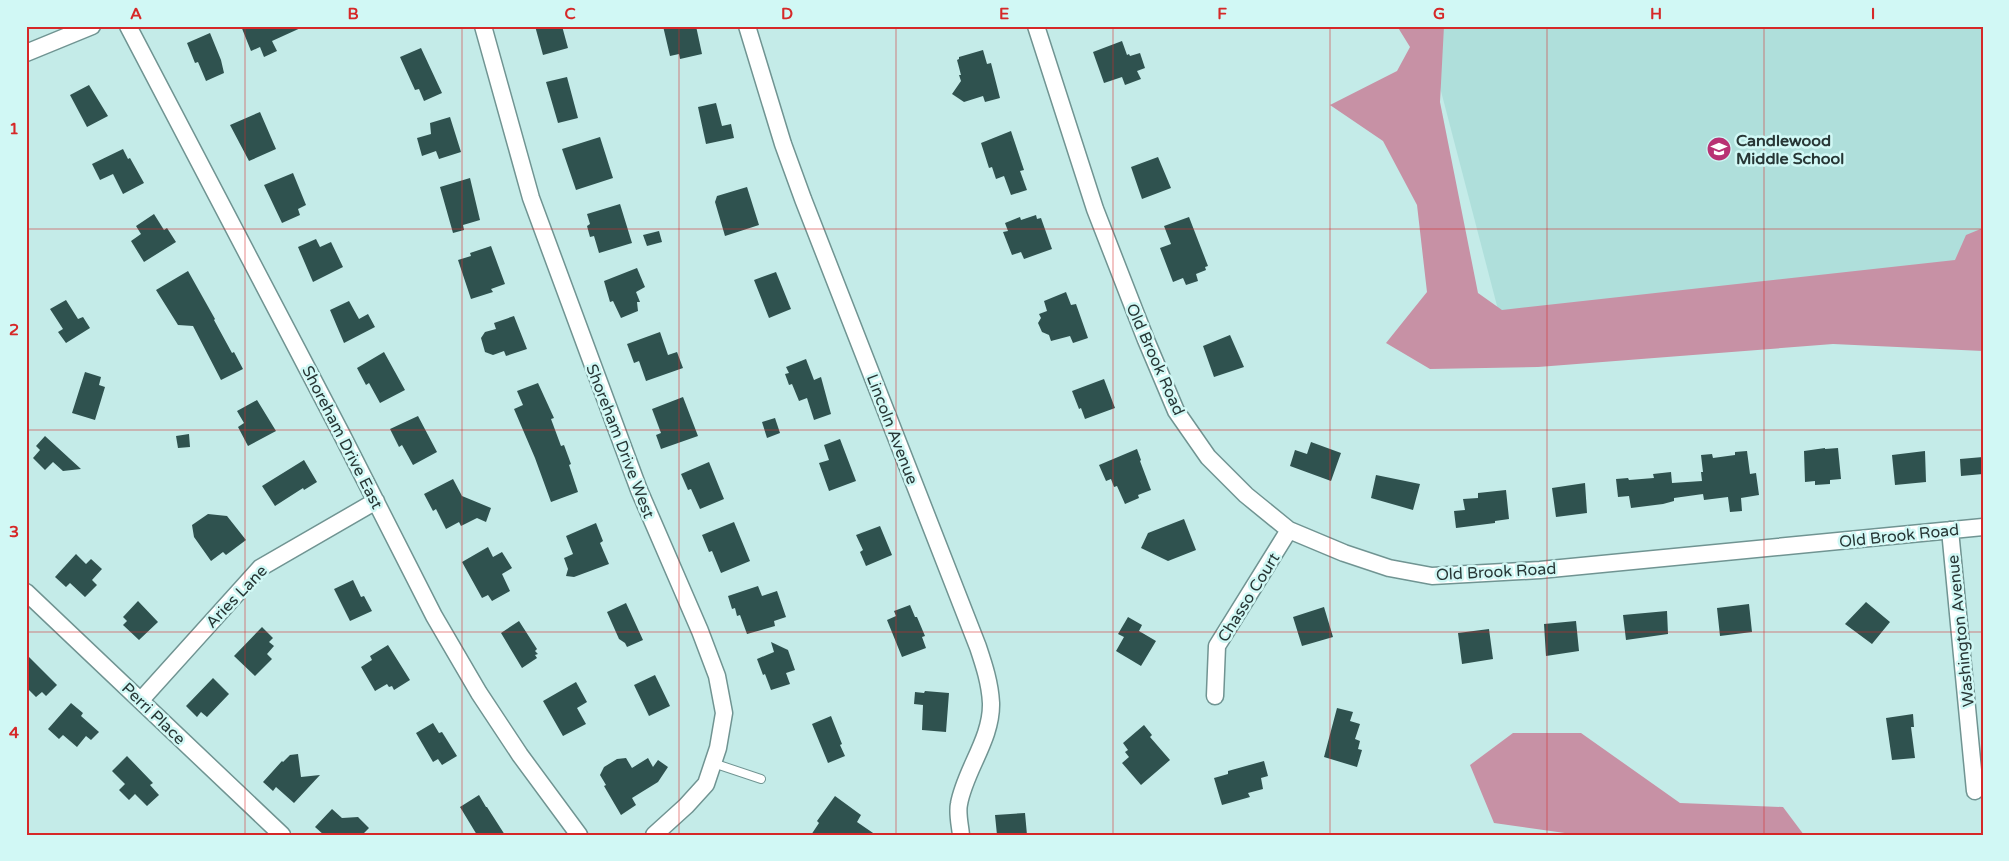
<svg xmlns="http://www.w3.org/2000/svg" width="2009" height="861" font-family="'Varela Round',sans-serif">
<rect width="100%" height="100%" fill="#c4ebe8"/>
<path fill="#afdfdb" d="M1424,26H1983V271L1502,325Z"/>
<path fill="#c791a5" d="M1397,26H1444L1440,102L1478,293L1502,310L1955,260L1966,235L1983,228V351L1833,344L1538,367L1430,369L1386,343L1427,292L1417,205L1383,141L1330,105L1397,71L1410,47Z
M1513,733H1581L1680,803L1783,807L1804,835H1579L1494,823L1470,765Z"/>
<path fill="#2f524f" d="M241,26H305L272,41L277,51L264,57L260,47L251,51Z
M535,26H562L568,48L543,55Z
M663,26H696L702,54L680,59L679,54L670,56Z
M210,33L221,60L224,73L206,81L198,62L195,63L187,43Z
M1122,41L1127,55L1129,54L1130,56L1140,53L1145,68L1137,71L1141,79L1125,85L1122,77L1104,83L1093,52Z
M421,48L442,93L424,101L419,89L415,90L400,57Z
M983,50L987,64L991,63L1000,98L985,102L983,96L964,102L952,94L961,81L959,75H961L957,60L959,59V57Z
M567,77L578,118L558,123L546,82Z
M89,85L108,116L87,127L70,95Z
M716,103L722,126L731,124L734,138L706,144L698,107Z
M260,112L276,149L249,161L230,125Z
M450,117L461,152L439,159L436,151L422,156L417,138L431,134L430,123Z
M1011,131L1024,170L1020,171L1027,190L1011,195L1004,176L996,179L992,167L989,168L981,143Z
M600,137L613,178L576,190L562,149Z
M123,149L128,159L130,158L144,183L123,194L113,174L100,180L92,164Z
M1158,157L1171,188L1142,199L1131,167Z
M293,173L306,205L298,209L300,215L282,223L264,185Z
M470,178L480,220L463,225L464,230L453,233L440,187Z
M747,187L759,225L725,236L715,202L717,196Z
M620,204L632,243L599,253L594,236L590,237L587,226L590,224L587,214Z
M154,214L164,230L167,228L176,242L144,262L131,241L141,234L136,226Z
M1036,215L1037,219L1041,218L1052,249L1024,259L1021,252L1012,255L1003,232L1008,231L1005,223L1020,217L1021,220Z
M1189,217L1208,266L1205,267L1206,270L1196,274L1198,281L1186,285L1183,278L1173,282L1160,248L1171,244L1164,226Z
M659,231L662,242L647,246L643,235Z
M316,239L320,247L331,242L343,267L313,282L298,247Z
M491,246L505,284L491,289L493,292L471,299L458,260L471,256L470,253Z
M637,268L645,287L636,292L640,302H637L638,311L621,318L613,301L610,302L604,281Z
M188,271L215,319L214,320L232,353L234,352L243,369L221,380L193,326L178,325L156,290Z
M776,272L791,309L769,318L754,280Z
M1066,292L1071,305L1076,304L1088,338L1073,343L1070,336L1051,341L1049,335L1042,332L1038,323L1041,318L1039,314L1047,311L1044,301Z
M66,300L78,319L83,317L90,328L66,343L58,332L63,329L50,309Z
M349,301L359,319L368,314L375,327L344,343L330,310Z
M514,316L527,349L506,356L504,351L493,355L485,352L481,338L485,332L496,329L494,323Z
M660,332L668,355L677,352L683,368L646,381L639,361L634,363L627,344Z
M1230,335L1244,367L1214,377L1203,346Z
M384,352L405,390L380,403L369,383L366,385L357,368Z
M806,359L814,380L821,377L831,414L814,420L807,398L799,401L792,384L789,385L785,374L789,373L786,367Z
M85,372L101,377L99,385L105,387L95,420L72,413Z
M1104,379L1115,408L1085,419L1081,408L1079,409L1072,391Z
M538,383L554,418L551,419L561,446L564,445L571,464L569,465L578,492L551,502L535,458L514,409L523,405L517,391Z
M683,397L698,436L661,449L656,435L661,433L652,409Z
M257,400L276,431L248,446L238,427L244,423L237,411Z
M418,416L437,452L413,465L402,445L399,447L390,429Z
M775,418L780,433L767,438L762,422Z
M189,434L190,447L178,448L176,436Z
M45,436L81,469L63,471L53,462L45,470L33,458L40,450L36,446Z
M840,439L856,481L829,491L819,463L829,460L824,445Z
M1311,442L1341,453L1331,481L1290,466L1295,450L1307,454Z
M1825,448V449L1838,448L1841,479L1830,480V484L1815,485V481L1805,482L1804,451Z
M1137,449L1141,460L1140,461L1151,490L1138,495L1139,498L1125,504L1117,486L1114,487L1111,479L1106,481L1099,465Z
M1747,451L1750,474L1756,473L1759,495L1741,498L1742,511L1730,512L1728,497L1704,500L1703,494L1674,498V501L1663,504L1631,508L1629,496L1618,497L1616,479L1628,478L1629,480L1654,478L1653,474L1671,472L1672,483L1702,481L1701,472H1703L1701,455L1712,454L1713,458L1735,455V452Z
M1925,451L1926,482L1895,485L1892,455Z
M1983,457V474L1961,476L1960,459Z
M304,460L317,482L304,490L303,488L275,506L262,486Z
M709,462L724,499L700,509L691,489L688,490L681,474Z
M1376,475L1420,484L1413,510L1371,498Z
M453,479L462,496L491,508L486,522L477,518L461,526L459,522L446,529L436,509L433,511L424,494Z
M1585,483L1587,513L1556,517L1552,488Z
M1506,490L1509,519L1495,521V523L1456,528L1454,511L1465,510L1463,499L1478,498V493Z
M208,514L227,516L246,540L226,555L223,552L211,561L194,537L192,525Z
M1184,519L1196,550L1168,561L1141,548L1148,533Z
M734,522L750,561L721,573L712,551L709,552L702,535Z
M596,523L603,541L600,543L609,564L574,577L566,576L568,569L564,558L573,554L566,536Z
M880,526L892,555L866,566L860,552L863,550L856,535Z
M488,547L493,557L502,552L512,568L502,574L510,591L492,601L488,595L482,598L462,562Z
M76,554L86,564L91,559L102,569L92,580L97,585L85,597L70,583L66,587L55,577Z
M353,580L361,597L364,596L372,611L350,621L334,589Z
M758,586L762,596L777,591L786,617L774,621L775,626L747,634L740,615L737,616L735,608L732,609L728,596Z
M138,601L158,622L139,640L123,625L127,621L123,617Z
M1866,602L1890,622L1872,644L1845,624Z
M626,603L643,640L627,647L625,643L619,639L607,612Z
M1749,604L1752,632L1720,636L1717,608Z
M910,605L915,617H917L925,636L922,637L926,648L902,657L887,620L896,616L894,611Z
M1324,607L1333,637L1302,646L1293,617Z
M1667,611L1668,634L1626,640L1623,615Z
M1128,617L1142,625L1139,631L1156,641L1141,666L1116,651L1124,637L1118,634Z
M519,621L537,649L535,651L538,654L535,655L537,658L522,668L501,633Z
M1576,621L1579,651L1546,656L1544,624Z
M262,627L273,638L269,642L274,646L267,654L272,659L255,676L234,656Z
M1489,629L1493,659L1462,664L1458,633Z
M771,642L788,650L795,670L786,673L790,684L771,690L765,674L763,675L757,659L774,652Z
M388,645L410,680L394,690L392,686L389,687L387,684L375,691L361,667L372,660L370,656Z
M26,654L57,685L46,696L42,692L36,697L26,687Z
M655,675L670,706L649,716L634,685Z
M213,678L229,694L207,717L201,712L197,717L186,706Z
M576,682L587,702L577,708L586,724L563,736L543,701Z
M925,691L949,693L946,732L922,730L923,705L914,704L915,692L924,693Z
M71,703L83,713L81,716L99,732L91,740L86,736L77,747L63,735L59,739L48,729Z
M1337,708L1353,712L1350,721L1360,724L1355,739L1360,741L1358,749L1362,750L1357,767L1324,757Z
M1913,714L1914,727H1911L1915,758L1892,760L1886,718Z
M831,716L842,744L840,745L845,756L828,763L812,724Z
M433,723L439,733L442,732L457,756L442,765L438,759L433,762L416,733Z
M1144,725L1152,735L1150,737L1170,760L1141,785L1122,763L1129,757L1125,752L1128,750L1123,743Z
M298,754L301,777L320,775L294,803L276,787L273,791L263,782L282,761L283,762L290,755Z
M127,756L153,783L150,785L159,795L147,806L135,794L129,800L119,790L125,784L112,771Z
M626,758L632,768L648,758L653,767L658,760L668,767L658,782L632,798L636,805L621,815L604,786L606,785L600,775L604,767L617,759Z
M1264,761L1268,776L1261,778L1263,789L1248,793L1250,797L1222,805L1214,778L1228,774V771Z
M479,795L486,807H487L505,835H477L460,807Z
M835,796L861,815L857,822L876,835H811L819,823L817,821Z
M332,809L342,818L358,817L369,828L362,835H324L315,827Z
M1025,813L1027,835H997L995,815Z"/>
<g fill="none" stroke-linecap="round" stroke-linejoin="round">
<defs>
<path id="service" d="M713,763L761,779"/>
<path id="minor" d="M128,26L341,433L434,616L479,693L520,755L579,835
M483,26L531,198L639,490L700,631L717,676L724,713L718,748L706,784L686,806L654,835
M747,26L783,144L803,199L978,647C984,665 990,683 991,703C992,739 965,770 959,804C957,813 960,825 961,835
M1036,26L1095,209L1146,340L1176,411L1208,457L1246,495L1289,530L1344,553L1389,568L1432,576L1540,570L1983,527
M26,53L92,26
M1950,530L1975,791
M26,592L282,835
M1215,696L1217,646L1289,530
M141,700L260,568L376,501"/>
</defs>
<use href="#service" stroke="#709492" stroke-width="10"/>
<use href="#minor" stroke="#709492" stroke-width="19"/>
<use href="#service" stroke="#fff" stroke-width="8"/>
<use href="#minor" stroke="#fff" stroke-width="16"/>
</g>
<path fill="none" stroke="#d62828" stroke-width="1" stroke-opacity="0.55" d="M245,26V835M462,26V835M679,26V835M896,26V835M1113,26V835M1330,26V835M1547,26V835M1764,26V835M26,229H1983M26,430H1983M26,632H1983"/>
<defs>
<symbol id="school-disc" viewBox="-11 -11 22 22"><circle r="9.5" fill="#b83274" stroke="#d1f8f5"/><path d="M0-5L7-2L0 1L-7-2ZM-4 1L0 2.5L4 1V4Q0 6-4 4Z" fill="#fff"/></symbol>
</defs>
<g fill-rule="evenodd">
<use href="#school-disc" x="1705" y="135" width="28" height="28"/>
</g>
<g text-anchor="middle" stroke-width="5" stroke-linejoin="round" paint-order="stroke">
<g font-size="16" font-weight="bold" fill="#273635" stroke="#d1f8f5" text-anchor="start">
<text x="1736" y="146">Candlewood<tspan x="1736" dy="18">Middle School</tspan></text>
</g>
<g font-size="16" fill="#273635" stroke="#d1f8f5">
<text transform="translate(1156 359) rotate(66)" y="6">Old Brook Road</text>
<text transform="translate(893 429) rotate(69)" y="6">Lincoln Avenue</text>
<text transform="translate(343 437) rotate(63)" y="6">Shoreham Drive East</text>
<text transform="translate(621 441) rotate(69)" y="6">Shoreham Drive West</text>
<text transform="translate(1899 535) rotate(-6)" y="6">Old Brook Road</text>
<text transform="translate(1496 571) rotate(-3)" y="6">Old Brook Road</text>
<text transform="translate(236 596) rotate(-46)" y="6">Aries Lane</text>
<text transform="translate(1248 597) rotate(-58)" y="6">Chasso Court</text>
<text transform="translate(1960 631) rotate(-96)" y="6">Washington Avenue</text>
<text transform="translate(154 713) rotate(44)" y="6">Perri Place</text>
</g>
</g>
<rect width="2009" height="861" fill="none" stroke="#d1f8f5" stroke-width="55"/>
<rect x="28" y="28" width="1954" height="806" fill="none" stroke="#d62828" stroke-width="2"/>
<g font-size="16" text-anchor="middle" font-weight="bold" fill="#d62828">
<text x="136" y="19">A</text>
<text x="353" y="19">B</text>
<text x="570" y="19">C</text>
<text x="787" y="19">D</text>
<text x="1004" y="19">E</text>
<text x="1222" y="19">F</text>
<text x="1439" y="19">G</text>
<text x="1656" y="19">H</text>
<text x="1873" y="19">I</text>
<text x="14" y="134">1</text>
<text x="14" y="335">2</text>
<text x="14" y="537">3</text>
<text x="14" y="738">4</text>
</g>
</svg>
